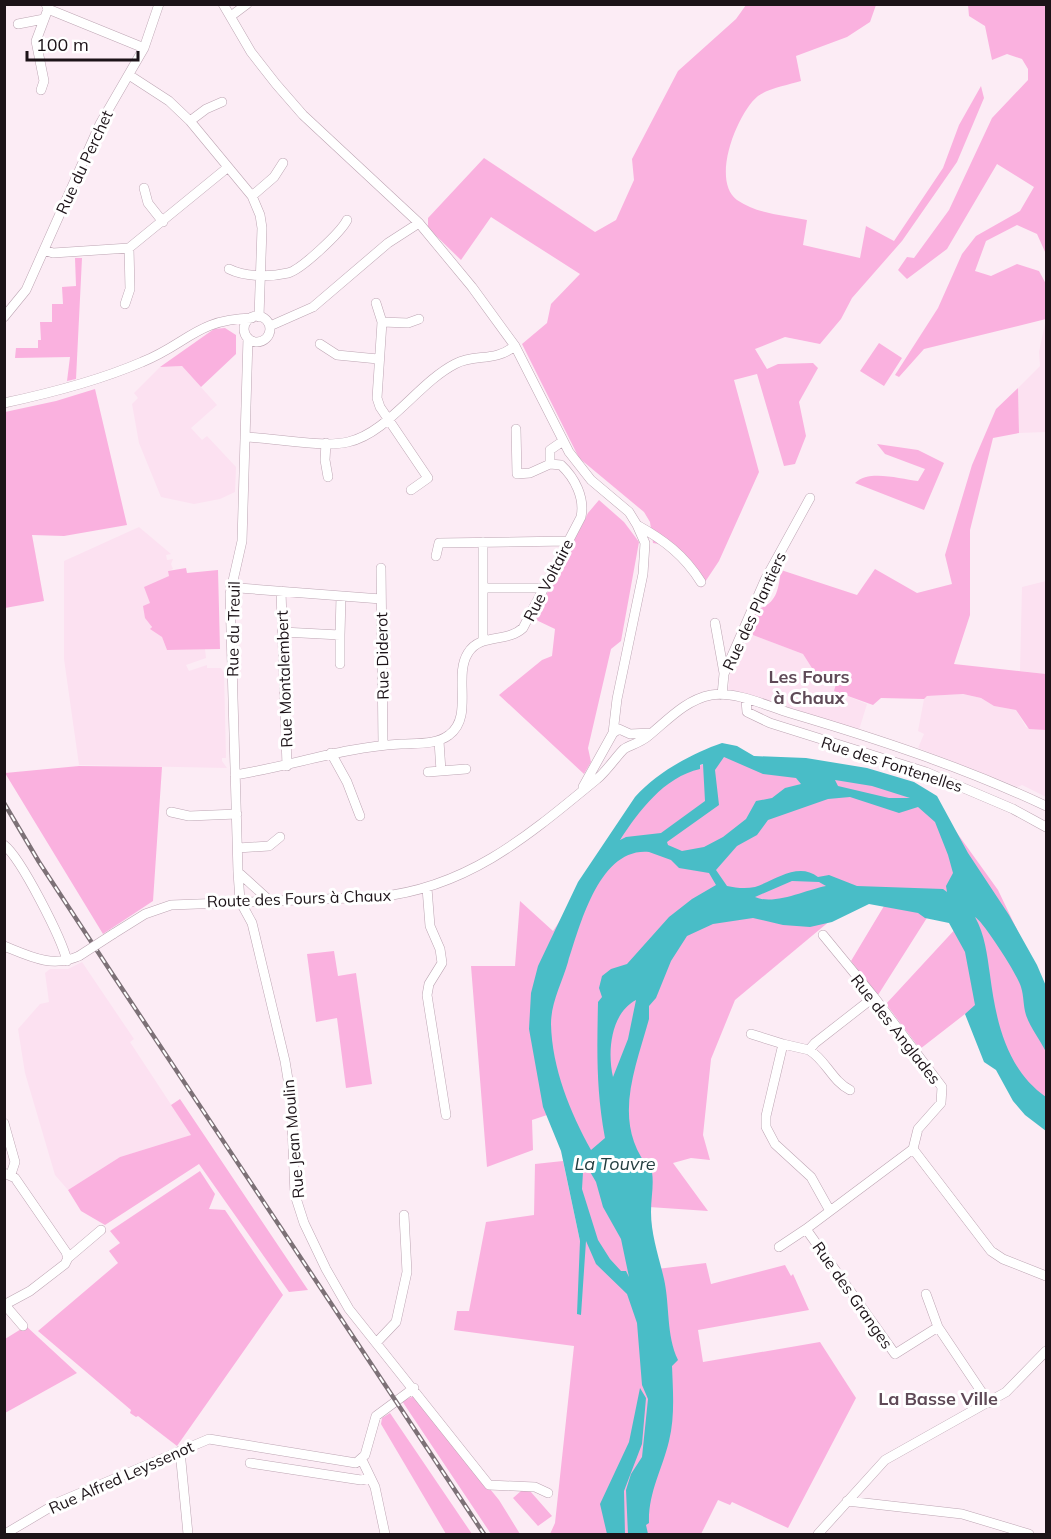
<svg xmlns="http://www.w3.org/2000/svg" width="1051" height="1539" font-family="Mulish,sans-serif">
<rect width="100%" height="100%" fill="#fcecf5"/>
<path fill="#fce1f1" d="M1046,319V432L1019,433L1018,388L1040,366L1039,352Z
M182,366L217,405L191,428L202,440L207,436L236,467L235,492L220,499L194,504L161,497L139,443L132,404L138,398L134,393L160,367Z
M139,527L171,554L166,555L167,560L173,559L171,564L173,569L168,571L170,576L151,603V629L162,637L167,650L205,649L206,658L186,665L189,671L207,665V668H221L224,673L226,758H222V761L227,768L79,765L64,659V561Z
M1046,581V674L1020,671L1022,587Z
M745,632L803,654L817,676L836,684L835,691L867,704L859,730L728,692L732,660Z
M962,694L981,698L994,706L1016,710L1026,727L1046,730V797L1022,785L1018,787L918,748L924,734L918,731L924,699L927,696Z
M82,962L134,1039L130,1042L191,1135L120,1157L68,1190L55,1175L25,1073L18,1029L40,1004L49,1002L45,973L50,969H68Z"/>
<path fill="#fab1df" d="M746,5H876L870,22L847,37L796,56L801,81C788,85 769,88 758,96C738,112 710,180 737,200C757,214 784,215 807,220L803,245L860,258L866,226L894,241L943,168L959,125L981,86L984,98L957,162L902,241L852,298L841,319L820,344L785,337L755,349L767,369L778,364L813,363L818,368L799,402L806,436L795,464L784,466L757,374L734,380L759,472L719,561L701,588C690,570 676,546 653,543L650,522L644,512L579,458L522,344L547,323L551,304L580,274L491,217L461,260L428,228V218L484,158L595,232L616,220L634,180L632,159L678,71L736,19Z
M968,5H1046V254L1037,234L1017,225L986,241L975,271L991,276L1017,264L1039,271L1046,284V319L924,349L899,377L895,375L938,308L962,254L976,236L1020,211L1034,187L997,164L947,249L907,279L898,270L907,257L914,258L949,210L992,118L1028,80V69L1022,59L1007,54L992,60L985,26L969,16Z
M75,258H82L76,379L67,381L70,357L15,358L16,348H38V340H41L40,322H52V304H63L62,287L76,286Z
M225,328L236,335V354L201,387L182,366L160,367L214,329Z
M879,343L902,358L884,386L860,371Z
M1018,388L1019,433L993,438L970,530V615L954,664L1046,674V730L1029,729L1016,710L994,706L981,698L963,694L927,696L924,699L881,698L873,705L834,691L836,684L817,676L803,654L745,632L755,610C777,604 778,591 781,570L857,595L875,569L917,593L952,584L945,555L972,465L996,409Z
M95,389L127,525L64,536L32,535L44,601L5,608V412L56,401Z
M877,444L918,450L944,463L924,510L855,483C869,469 900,479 918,481L925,469L885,454Z
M599,500L624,522L639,542L621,641L611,649L588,748L591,762L584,774L499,695L542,660L552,656L555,629L534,619L588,513Z
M186,568L187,573L218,570L220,649L167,650L162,637L150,629L152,627L145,618L143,606L150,603L144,587L169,576L168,571Z
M725,753L828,767L934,801L998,890L1046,990V1114L1023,1101L985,1006L965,1014L920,1049L886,1004L959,925L930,913L878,995L851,961L884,906L869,903L831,920L735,1000L711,1059L703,1135L710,1160L691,1158L673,1163L708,1211L649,1207L657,1269L706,1263L711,1284L785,1265L791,1276L793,1274L809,1310L698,1330L703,1362L820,1342L856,1398L788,1528L732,1502L730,1505L718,1500L701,1534H550L555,1523L574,1346L454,1330L457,1311H469L486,1222L534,1215L535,1164L563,1161L580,1241V1273L584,1236L553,1113L532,1120L533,1150L487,1167L471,966H515L520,901L553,931L635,809L659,786Z
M79,766L162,767L153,901L103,934L5,773Z
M334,951L338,976L356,973L372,1084L346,1088L337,1018L316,1022L307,954Z
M180,1099L308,1290L289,1292L199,1164L105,1225L81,1211L68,1190L120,1157L191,1135L171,1105Z
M200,1171L215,1194L209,1209L225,1210L283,1295L177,1446L138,1416L136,1417L130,1413L131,1410L38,1331L118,1263L109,1251L120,1243L110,1231Z
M26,1326L77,1373L5,1413V1339Z
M414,1396L499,1500L520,1534H491L402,1401Z
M390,1413L472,1534H446L381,1424L382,1418Z
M521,1491H530L552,1516L538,1526L513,1498Z"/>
<path fill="#49bdc7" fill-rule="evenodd" d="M722,743L737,746L754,756L806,758L867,768L914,782L937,796L968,853L1009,915L1037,965L1046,986V1052C1040,1040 1030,1027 1026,1015C1023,1006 1024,996 1021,987C1018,975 982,920 975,917C985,935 987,954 990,975C996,1021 1006,1069 1046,1097V1131L1025,1115L1013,1101L996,1070L984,1062L965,1014L975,1005L965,952L949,923L925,918L918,913L869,904L832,922L810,927L783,925L753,918L713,924L687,936L671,961L656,998L649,1006V1019C634,1073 611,1125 652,1172C654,1186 651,1197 651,1212C651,1235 659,1257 664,1279C670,1306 666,1335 678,1360L672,1366C673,1391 675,1417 669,1441C662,1470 648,1493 649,1523L646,1525L648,1534H628L626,1490L631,1474L642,1457L648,1399L642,1385L637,1323L627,1294L596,1264L586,1241L581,1315L577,1314L580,1241L561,1151L543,1107L529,1029L531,993L538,966L578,882L635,797C657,772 693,753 722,743ZM724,757L763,774L796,778L801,784L785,788L772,798L756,801L746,819L723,837L704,847L682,851L668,845L667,842L719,805L715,770ZM703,764L705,801L661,833L626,837L620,840C639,811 664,777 700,769V765ZM835,780L872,786L910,798H889L838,786ZM850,797L899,813L918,807L935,822L948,855L953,873L946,886L947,892L943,889L857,886L829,875L818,877C798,861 774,881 755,887C746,889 736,888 727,886L716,870L737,846L757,835L768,820L828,799ZM649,852L671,860L679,868L709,873L716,885L692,899L669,917L627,964L611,969L602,976L599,988L602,997L598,1002C597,1051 596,1089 605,1138L591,1150C570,1112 552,1068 551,1024C551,1002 562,983 568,962C580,926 599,847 649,852ZM792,881L819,882L826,886C808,889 774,906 755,897ZM636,1000L628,1039L613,1077C607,1051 611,1013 636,1000ZM589,1170L596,1182L603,1207L621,1239L629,1277L626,1271H621L610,1259L598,1240L582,1189L583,1172Z
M640,1388L646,1398L642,1444L624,1491L625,1534H607L600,1504L629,1442Z"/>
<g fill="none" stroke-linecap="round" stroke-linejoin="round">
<defs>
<path id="minor" d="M46,4L48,9L144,48
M223,4L251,52L276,84L303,115L419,223L472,287L515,346L569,452L591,480L629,512L637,525L645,543L643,574L617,699L613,733
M231,16L247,4
M18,24L44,19
M129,75L169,101L190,121L252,196L260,215L262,228L259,317
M41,90L44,81L36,41L48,9
M190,121L206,109L222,102
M144,188L148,203L163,222
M252,196L274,177L283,163
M44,250L53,253L129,248L227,168
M229,269C245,277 270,277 288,273C301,270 341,232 347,220
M376,303L382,322L377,398L380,407L428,478L411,490
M125,304L130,289L129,248
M244 329a13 13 0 1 1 26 0a13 13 0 1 1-26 0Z
M4,317L26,290L100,124L144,48L159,4
M382,322L408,323L419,319
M270,326L313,307L388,243L419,223
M248,338L242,541L230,594L238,872L240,901L252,923L285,1061L291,1098L295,1195L304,1223L326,1269L349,1309L489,1485L535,1487L548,1493
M320,344L337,355L378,359
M4,403C51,393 98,381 142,362C187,344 197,319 252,318
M516,429L517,474L530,473L550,464
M246,437C274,438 322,448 348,442C388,433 418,383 455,364C476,353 493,363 515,346
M326,443L325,460L328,477
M637,525C664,540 684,555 701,582
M483,542V588H543
M436,556L439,543L568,541
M381,568L383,745
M230,585L239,588L381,599
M483,588V640
M281,591L287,766
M715,623L724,673
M283,632L340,635L341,596
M340,635V664
M722,695L724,674L765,580L810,498
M746,700L747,712L770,723L926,772L1013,809L1046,827
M439,741L441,771
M331,753L347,782L360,816
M428,772L466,769
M235,775C291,766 344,747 401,744C417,743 436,745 449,735C474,717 453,676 468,653C480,633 507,643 523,628L581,517C585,498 575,478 561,465L550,464V450L563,441
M583,787L613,733L619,729L630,734L651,733
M171,812L189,816L237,814
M4,845C21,858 62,939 67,961
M238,848L269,846L280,837
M238,872L270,901
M427,888L430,926L440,949L442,963L429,984L427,995L446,1115
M113,934L145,914L171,905L377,897C468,888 529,835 597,779C606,772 619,753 624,749C631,745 641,742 647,737C667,721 685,700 711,695C736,691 767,706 790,713C878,739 963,767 1046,806
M823,935L874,997L942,1087L941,1103L918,1129L913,1149L991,1251L1003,1259L1046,1276
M4,946C31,957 52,968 79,956
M751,1034L783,1044
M809,1050C826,1060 832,1081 850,1090
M4,1123L15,1162L11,1174
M913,1149L806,1229L895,1354L938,1327
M4,1173L15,1178L66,1252L68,1258L65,1264L30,1291L4,1305
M830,1211L811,1177L775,1144L766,1127V1116L783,1044L809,1050L815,1043L874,997
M779,1247L806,1229
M68,1258L101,1230
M926,1294L938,1327L989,1403
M5,1305L23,1326
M376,1343L396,1322L407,1272L404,1215
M180,1451L188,1534
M362,1460L375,1487L385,1534
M250,1463L361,1480L370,1478
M847,1501L962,1514L1029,1534
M5,1534L59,1502L209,1439L356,1463L365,1455L376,1416L414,1388
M818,1534L885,1460L1006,1392L1046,1351"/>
</defs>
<use href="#minor" stroke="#bda5b3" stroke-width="10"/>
<use href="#minor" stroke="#fff" stroke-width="9"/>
<defs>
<path id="rail" d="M4,803L39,862L113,975L484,1534"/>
</defs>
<use href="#rail" stroke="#7d7177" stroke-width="4.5"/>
<use href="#rail" stroke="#fff" stroke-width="2" stroke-dasharray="7" stroke-linecap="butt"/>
<defs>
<path id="minor-bridge" d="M79,956L113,934"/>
</defs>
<use href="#minor-bridge" stroke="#bda5b3" stroke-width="10" stroke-linecap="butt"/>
<use href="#minor-bridge" stroke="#fff" stroke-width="9"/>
</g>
<g text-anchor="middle" stroke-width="6" stroke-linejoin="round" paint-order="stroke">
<g font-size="16" fill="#1c1318" stroke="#fff">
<text transform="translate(84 162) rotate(-65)" y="6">Rue du Perchet</text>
<text transform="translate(548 580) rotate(-63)" y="6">Rue Voltaire</text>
<text transform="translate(754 611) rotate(-65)" y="6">Rue des Plantiers</text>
<text transform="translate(233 629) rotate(-89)" y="6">Rue du Treuil</text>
<text transform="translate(382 656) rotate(-91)" y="6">Rue Diderot</text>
<text transform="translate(284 679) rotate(-92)" y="6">Rue Montalembert</text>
<text transform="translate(892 764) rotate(18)" y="6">Rue des Fontenelles</text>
<text transform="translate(299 898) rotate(-2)" y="6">Route des Fours à Chaux</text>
<text transform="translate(896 1029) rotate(52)" y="6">Rue des Anglades</text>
<text transform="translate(293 1139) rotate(-95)" y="6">Rue Jean Moulin</text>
<text transform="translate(853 1295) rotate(55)" y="6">Rue des Granges</text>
<text transform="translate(121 1477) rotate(-24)" y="6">Rue Alfred Leyssenot</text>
</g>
<g font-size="18" font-weight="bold" fill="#5f4a57" stroke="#fff">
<text x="809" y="683">Les Fours<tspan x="809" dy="21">à Chaux</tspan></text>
<text x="938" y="1405">La Basse Ville</text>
</g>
<g font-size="18" font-style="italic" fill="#243e40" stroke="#fff">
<text x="615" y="1170">La Touvre</text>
</g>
</g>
<rect width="1051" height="1539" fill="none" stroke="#1c1318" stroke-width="12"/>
<path d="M27 51v9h111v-9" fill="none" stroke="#1c1318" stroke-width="3"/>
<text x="36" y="51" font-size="18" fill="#1c1318" stroke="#ffffff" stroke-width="4.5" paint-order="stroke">100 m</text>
</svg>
